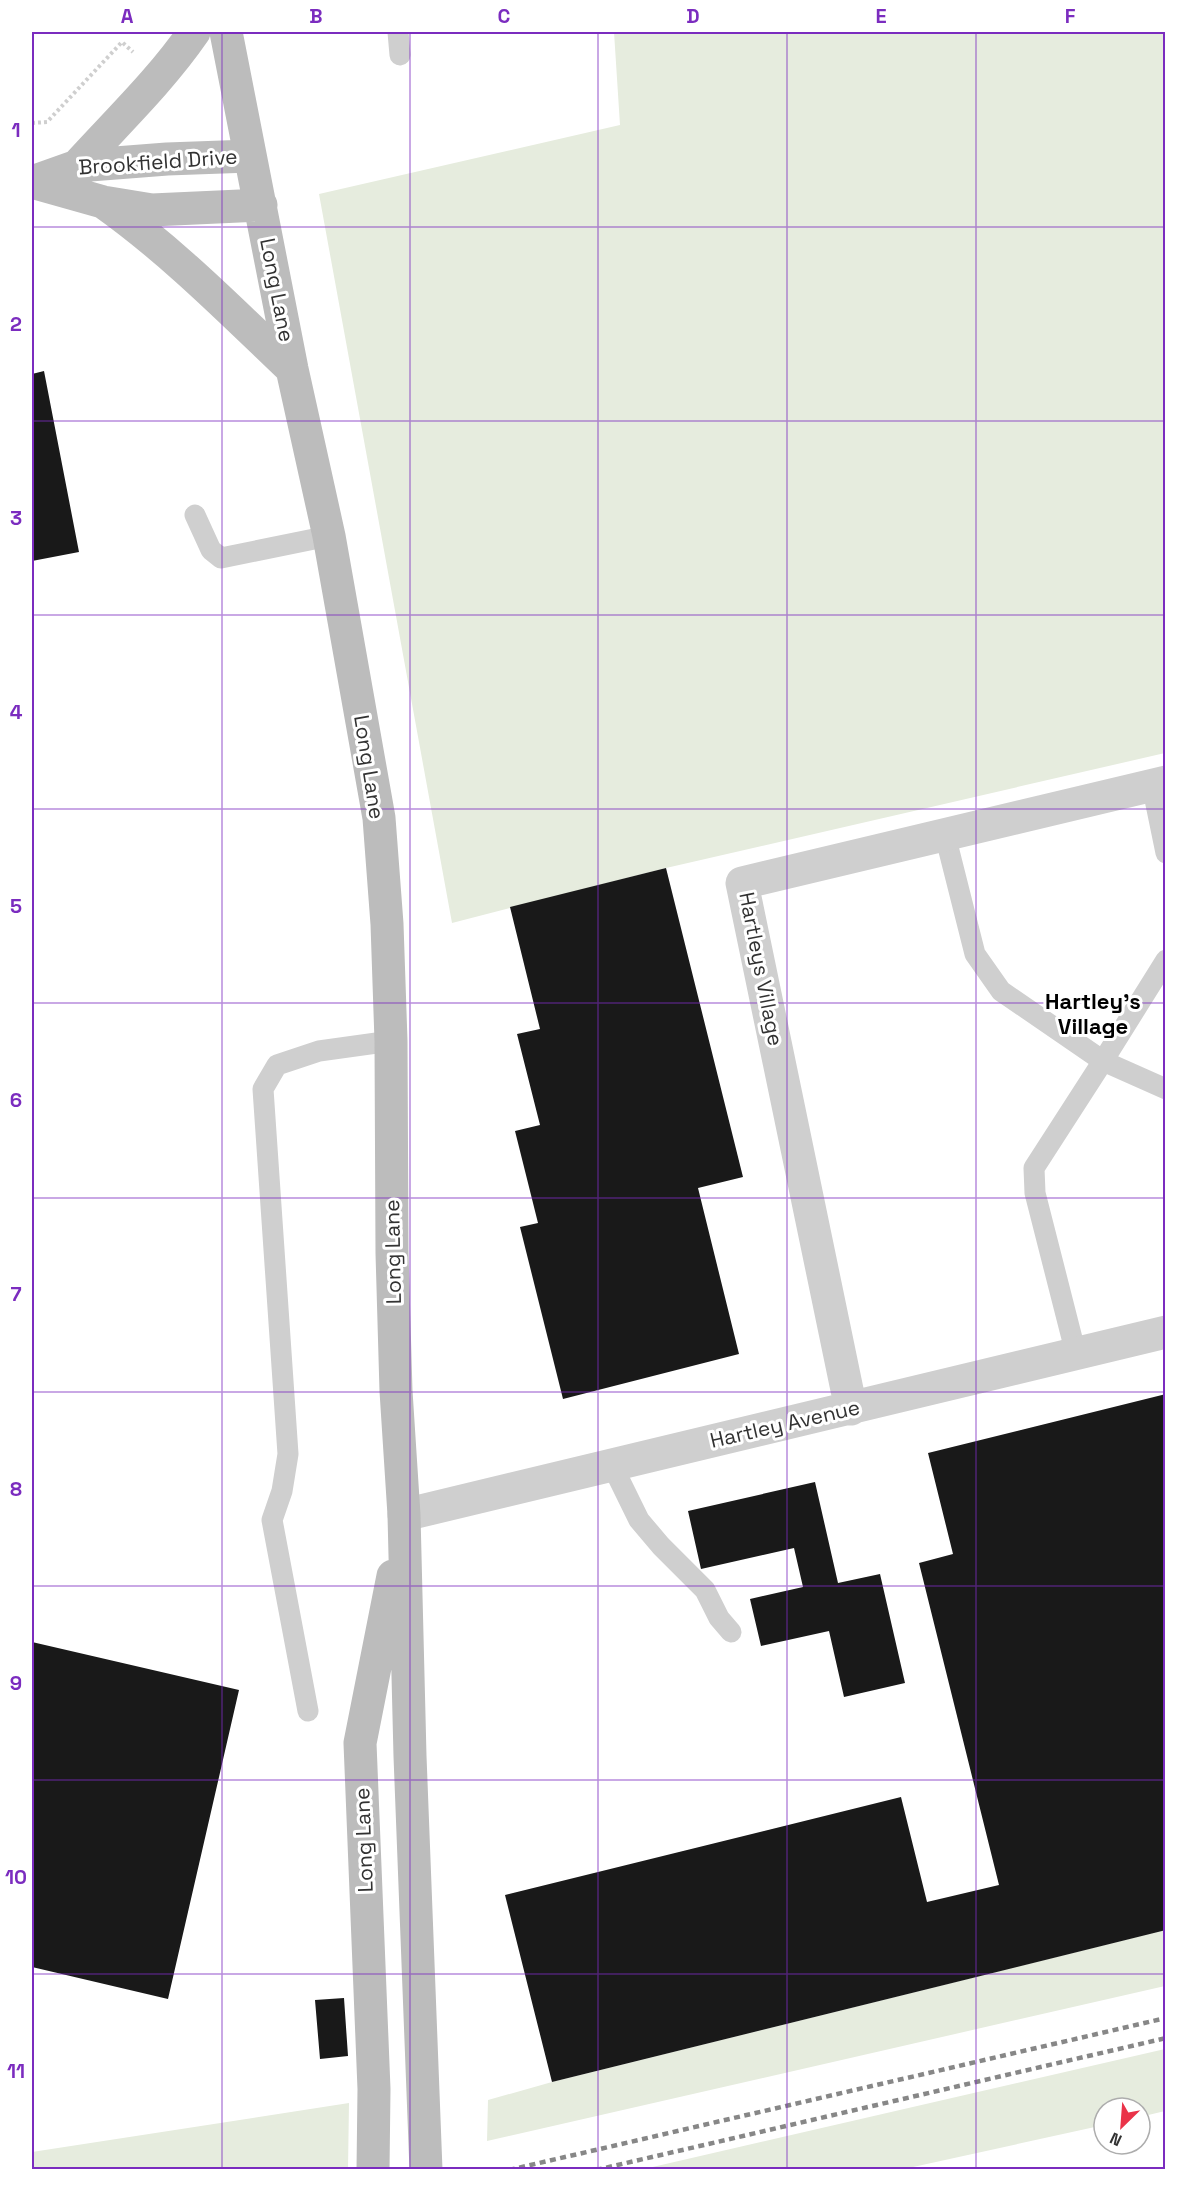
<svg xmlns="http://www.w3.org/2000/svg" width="1197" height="2201" font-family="'Space Grotesk',sans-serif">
<rect width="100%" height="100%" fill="#fff"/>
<path fill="#e6ecde" d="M614,32H1165V753L666,868L452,923L319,194L620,125Z
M1165,1930V1986L487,2141L488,2100L552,2082Z
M1165,2049V2111L1140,2117V2108H1104V2125L904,2169H644Z
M349,2103L348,2169H32V2152Z"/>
<path fill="#191919" d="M44,371L79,552L32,561V374Z
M666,868L743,1177L698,1188L739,1354L563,1399L520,1227L538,1223L515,1131L540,1125L517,1034L540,1029L510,907Z
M1166,1394V1930L552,2082L505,1895L901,1797L927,1902L999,1885L919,1563L953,1554L928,1453Z
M815,1482L838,1583L880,1574L905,1683L844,1697L829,1631L761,1646L750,1599L803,1587L794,1548L701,1569L688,1511Z
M32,1642L239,1690L168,1999L32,1967Z
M344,1998L348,2056L320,2059L315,2000Z"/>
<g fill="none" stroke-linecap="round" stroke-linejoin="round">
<path stroke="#cfcfcf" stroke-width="4" stroke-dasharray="3 3" stroke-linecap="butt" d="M32,123L47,122L122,42L133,52"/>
<path stroke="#cfcfcf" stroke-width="21" d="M398,32L400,55
M195,515L211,550L221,558L329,536
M1152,785L1166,853
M945,835L975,954L1001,991L1103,1061L1034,1168L1035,1193L1076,1354
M1166,960L1103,1061L1166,1089
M612,1465L639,1520L661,1546L705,1590L719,1618L731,1632
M308,1711L272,1520L282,1491L288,1454L263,1089L277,1065L319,1051L391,1041"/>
<path stroke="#cfcfcf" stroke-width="33" d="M851,1409L742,883L1166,782
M404,1515L1166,1332"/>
<path stroke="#bcbcbc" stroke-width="33" d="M226,32L292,369L329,536L379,818L387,924L391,1041L392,1253L396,1391L404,1515L410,1756L426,2170
M77,166C117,122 161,80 194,32
M32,182L103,202L152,210L261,205
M32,182L77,166L167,159L250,156
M103,202C172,251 231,311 292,369
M373,2170L374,2089L360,1743L393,1576"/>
<path stroke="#878787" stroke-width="4.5" stroke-dasharray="6 4.5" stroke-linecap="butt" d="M509,2170L1166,2018
M596,2170L1166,2038"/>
</g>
<path fill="none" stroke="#7b2cbf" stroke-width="1.5" stroke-opacity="0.55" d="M222,32V2170M410,32V2170M598,32V2170M787,32V2170M976,32V2170M32,227H1166M32,421H1166M32,615H1166M32,809H1166M32,1003H1166M32,1198H1166M32,1392H1166M32,1586H1166M32,1780H1166M32,1974H1166"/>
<g text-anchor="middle" stroke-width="6" stroke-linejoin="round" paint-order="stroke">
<g font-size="21" fill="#323232" stroke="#fff">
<text transform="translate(158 162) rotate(-4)" y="7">Brookfield Drive</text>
<text transform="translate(277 290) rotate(79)" y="7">Long Lane</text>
<text transform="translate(369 767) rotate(81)" y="7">Long Lane</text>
<text transform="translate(761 969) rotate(79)" y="7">Hartleys Village</text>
<text transform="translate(393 1252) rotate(-91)" y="7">Long Lane</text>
<text transform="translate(785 1424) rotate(-13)" y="7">Hartley Avenue</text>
<text transform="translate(364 1840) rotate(-92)" y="7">Long Lane</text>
</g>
<g font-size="22" font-weight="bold" fill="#000" stroke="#fff">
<text x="1093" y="1009">Hartley's<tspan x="1093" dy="25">Village</tspan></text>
</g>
</g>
<rect width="1197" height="2201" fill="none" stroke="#ffffff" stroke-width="66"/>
<g transform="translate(1122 2126) rotate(205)"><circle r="28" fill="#ffffff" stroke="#adadad" stroke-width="1.5"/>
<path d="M0-4.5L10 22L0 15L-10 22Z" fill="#ea3349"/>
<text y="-9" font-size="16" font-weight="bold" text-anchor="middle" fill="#323232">N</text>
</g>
<rect x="33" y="33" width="1131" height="2135" fill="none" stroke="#7b2cbf" stroke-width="2"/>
<g font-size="20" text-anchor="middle" font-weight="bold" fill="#7b2cbf">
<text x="127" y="23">A</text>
<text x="316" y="23">B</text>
<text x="504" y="23">C</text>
<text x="693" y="23">D</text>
<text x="881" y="23">E</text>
<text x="1070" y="23">F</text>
<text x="16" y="137">1</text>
<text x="16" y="331">2</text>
<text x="16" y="525">3</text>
<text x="16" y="719">4</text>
<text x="16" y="913">5</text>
<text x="16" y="1107">6</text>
<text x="16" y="1301">7</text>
<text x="16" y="1496">8</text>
<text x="16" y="1690">9</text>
<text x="16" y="1884">10</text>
<text x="16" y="2078">11</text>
</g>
</svg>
